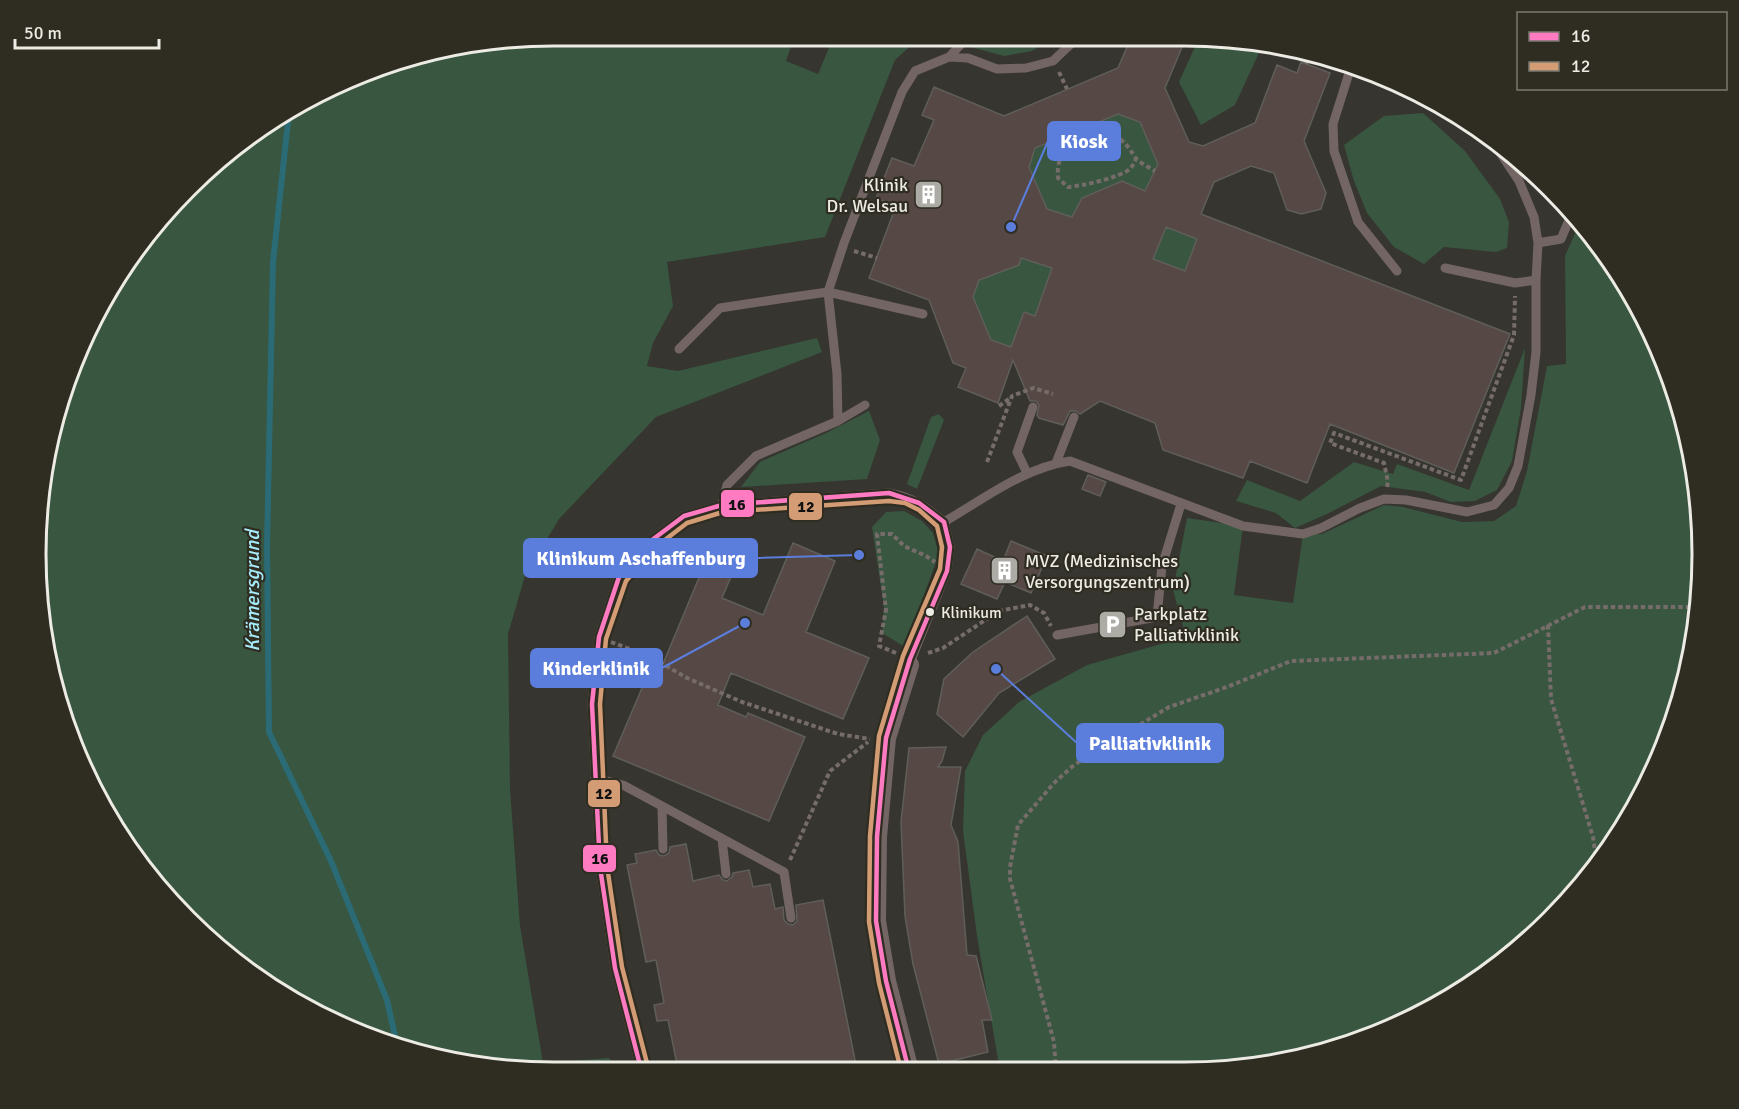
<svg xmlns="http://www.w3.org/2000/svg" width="1739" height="1109" font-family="Signika,sans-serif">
<rect width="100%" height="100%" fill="#36352f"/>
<path fill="#385640" d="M555,36L794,38L786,61L818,74L833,38L1052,39L1032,51L1004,56L945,40L916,41L895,60L825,237L667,262L673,306L653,343L647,366L678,371L817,338L822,352L656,417L559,519L525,576L508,634L510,789L520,926L543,1063L609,1058L616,1069H487L356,1033L213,945L106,814L54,688L37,521L64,388L143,239L266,124L388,63Z
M1198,40H1253L1263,44L1235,105L1201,125L1179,82Z
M1423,113L1465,151L1500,199L1509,222L1507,248L1496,252L1444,247L1424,264L1394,247L1367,213L1354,181L1344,145L1384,116Z
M1118,114L1140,122L1158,164L1145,191L1122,181L1072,217L1047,209L1029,167L1035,148Z
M1580,222L1596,239L1649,325L1685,420L1702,520L1699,622L1676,721L1634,813L1575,896L1500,966L1414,1020L1318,1055L1218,1072L1000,1071L977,936L963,831L965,771L983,735L1019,702L1087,665L1186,637L1173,590L1187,518L1243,526L1234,595L1293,603L1303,534H1322L1384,505L1403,507L1462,522L1494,521L1516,506L1527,471L1547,366L1566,364L1565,256Z
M1166,227L1197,239L1185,271L1153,259Z
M1021,258L1052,268L1035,316L1024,312L1011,347L991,340L973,297L979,280L1019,265Z
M1525,348L1521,408L1512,461L1497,490L1475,501L1451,502L1425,492L1381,486L1327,514L1295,528L1276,513L1236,501L1247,480L1300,501L1354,462L1393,474L1397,464L1469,490Z
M869,411L880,440L867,479L741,487L760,462L826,433Z
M939,414L944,420L917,489L907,484L931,417Z
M904,511L922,521L933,533L939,554L905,647L882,633L884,607L872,527L886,512Z"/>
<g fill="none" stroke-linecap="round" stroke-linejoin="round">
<path stroke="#2b6b76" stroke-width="6" d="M289,112L273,262L267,546L269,732L331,861L387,1000L397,1045"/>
</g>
<path fill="#554845" stroke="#605e5a" stroke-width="1.5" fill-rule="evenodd" d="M1130,40H1185L1165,88L1189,142L1203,146L1255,123L1277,65L1297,73L1301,62L1330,73L1304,141L1326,193L1321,209L1301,214L1287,210L1274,173L1251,166L1214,182L1201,214L1510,334L1454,473L1330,424L1307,483L1250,461L1243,478L1163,450L1155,423L1100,401L1080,414L1076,411H1070L1063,425L1039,418L1037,415L1039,405L1036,401H1030L1013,360L998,403L958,387L966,368L953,363L929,300L869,278L896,206L876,198L892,158L914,166L934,120L922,115L934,87L1004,116L1118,68ZM1118,114L1140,122L1158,164L1145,191L1122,181L1082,198L1072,217L1047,209L1029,167L1035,148ZM1166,227L1197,239L1185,271L1153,259ZM1021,258L1052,268L1035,316L1024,312L1011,347L991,340L973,297L979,280L1019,265Z
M1088,475L1106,482L1100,496L1082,489Z
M1011,541L1047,556L1031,593L1005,582L997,599L961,584L977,549L1003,561Z
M793,543L835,561L806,632L869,658L843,719L731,673L718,705L746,717L748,713L805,737L769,821L613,756L651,667L660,671L711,549L738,560L722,598L763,615Z
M1027,616L1055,659L999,693L963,737L937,714L944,679L973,652Z
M946,747L942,761L938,767H961L951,825L958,842L967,955L976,956L992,1020H982L988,1052L939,1064L913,964L905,916L901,822L909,748Z
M686,844L693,881L719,875L723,880L727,881L732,877L733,873L749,870L753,887L770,884L775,909L783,907L784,920L788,924L793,925L797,921L796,905L823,900L857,1070L678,1069L668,1020L657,1021L654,1005L664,1003L656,960L646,962L627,865L637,863L635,854L656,850L659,855L664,856L669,853L670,847Z"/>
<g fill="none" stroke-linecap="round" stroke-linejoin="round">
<path stroke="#766c6a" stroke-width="4" stroke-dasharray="4.5 3" stroke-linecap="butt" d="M1306,64L1309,58
M1059,72L1067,89
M1083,128L1089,139C1114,132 1121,135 1135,157C1139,163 1149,167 1155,171
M1089,139C1068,150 1056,152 1058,178L1068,187C1082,186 1120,178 1131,168C1133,165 1134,162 1136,159
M854,251L877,258
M999,406L1012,397
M987,462L1012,396L1033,388L1053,394
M1387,487L1388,482L1384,463L1330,443L1334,433L1461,480L1514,335L1515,296
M1548,625L1551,699L1593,837L1597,865
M611,642L651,657L687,678L742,702L838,734L870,739
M896,653L879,646L886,610L877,534H892L904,546L926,556L935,562
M928,653L943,648L999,611L1030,605L1044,613L1051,626
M790,860L830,771L868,742
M1056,1071L1054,1042L1010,879V867L1018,825L1054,783L1074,765L1169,707L1227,687L1291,661L1494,653L1585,607H1699"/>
<path stroke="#746565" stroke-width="9" d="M949,57L966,39
M1350,70L1333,124L1334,151L1358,222L1397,271
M1538,243L1561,239L1572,213
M1445,268L1515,283L1536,280
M679,349L720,308L779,299L828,292L923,314
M838,421L837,374L828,292L844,243L902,92L915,71L949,57L968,58L997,69L1026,68L1053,61L1076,39
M1056,463L1074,417
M1027,473L1017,452L1033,407
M722,505L727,485L756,456L838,421L865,405
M944,522C984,499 1023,468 1070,461L1243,526L1303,534L1321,528L1360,508L1384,499L1406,500L1467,512L1494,505L1509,488L1518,466L1531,395L1536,352V280L1538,243L1534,217L1519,181L1493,142
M1057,635L1157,617L1162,566L1181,504
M909,665L947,571L950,547L944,522
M595,778L623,785L784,872L791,918
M662,807L663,849
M722,839L726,874
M641,1069L615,968L600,867L592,704L599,637L619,577L652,540L684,516L722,505L889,493C914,498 925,506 944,522"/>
<path stroke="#746565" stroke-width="20" d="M909,665L886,738L877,837L876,921L886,981L909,1071"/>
<defs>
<path id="bus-1" d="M641,1069L615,968L600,867L592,704L599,637L619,577L652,540L684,516L722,505L889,493L919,503L944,522
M909,1071L886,981L876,921L877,837L886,738L910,659L947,571L950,547L944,522"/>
<path id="bus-2" d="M648,1067L622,967L607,866L600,704L606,639L626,581L657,546L687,523L723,512L889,501L905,503L919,510L937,526L942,547L940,569L903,656L879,736L870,836L869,922L879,983L901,1070"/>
</defs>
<use href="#bus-1" stroke="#2f2d22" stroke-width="9"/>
<use href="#bus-2" stroke="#2f2d22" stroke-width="9"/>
<use href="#bus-1" stroke="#fe7ac1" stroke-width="4.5"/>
<use href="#bus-2" stroke="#d39c74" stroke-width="4.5"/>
</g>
<defs>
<symbol id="building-square" viewBox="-11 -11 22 22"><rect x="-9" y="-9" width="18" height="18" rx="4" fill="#acaba5" stroke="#2f2d22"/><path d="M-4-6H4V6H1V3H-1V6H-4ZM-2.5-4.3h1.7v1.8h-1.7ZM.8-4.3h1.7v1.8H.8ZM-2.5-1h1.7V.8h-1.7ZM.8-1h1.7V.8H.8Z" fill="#fff"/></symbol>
<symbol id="parking-square" viewBox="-11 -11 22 22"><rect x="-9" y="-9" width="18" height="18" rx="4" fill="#acaba5" stroke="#2f2d22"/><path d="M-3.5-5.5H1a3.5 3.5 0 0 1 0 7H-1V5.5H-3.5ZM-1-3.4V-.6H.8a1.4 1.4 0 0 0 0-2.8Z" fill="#fff"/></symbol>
</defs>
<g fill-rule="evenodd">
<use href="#building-square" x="912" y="178" width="33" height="33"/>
<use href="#building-square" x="988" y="554" width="33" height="33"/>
<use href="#parking-square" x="1096" y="608" width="33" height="33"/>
</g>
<circle fill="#ecebe4" stroke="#2f2d22" stroke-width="2" cx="930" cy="612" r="5"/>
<g text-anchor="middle" stroke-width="4.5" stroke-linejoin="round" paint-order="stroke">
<g font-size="16" fill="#ecebe4" stroke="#2f2d22" text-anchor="start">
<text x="941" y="618">Klinikum</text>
</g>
<g font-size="18" fill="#ecebe4" stroke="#2f2d22" text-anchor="start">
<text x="908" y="191" text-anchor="end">Klinik<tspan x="908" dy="21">Dr. Welsau</tspan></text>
<text x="1025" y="567">MVZ (Medizinisches<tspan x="1025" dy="21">Versorgungszentrum)</tspan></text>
<text x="1134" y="620">Parkplatz<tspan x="1134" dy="21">Palliativklinik</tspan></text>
</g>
<g font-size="20" font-style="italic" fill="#a6ebf9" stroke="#2f2d22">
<text transform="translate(252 591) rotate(-90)" y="7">Krämersgrund</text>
</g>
</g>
<path d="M0 0H1739V1109H0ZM554 46H1184A508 508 0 0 1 1692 554V554A508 508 0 0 1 1184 1062H554A508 508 0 0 1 46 554V554A508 508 0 0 1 554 46Z" fill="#2f2d22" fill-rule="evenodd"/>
<path fill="none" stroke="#ecebe4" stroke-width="3" d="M554 46H1184A508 508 0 0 1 1692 554V554A508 508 0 0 1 1184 1062H554A508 508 0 0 1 46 554V554A508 508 0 0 1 554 46Z"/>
<path fill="none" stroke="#5b7ddc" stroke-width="2" d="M1011 227L1048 141M859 555L757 558M745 623L662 668M996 669L1077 743"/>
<g fill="#5b7ddc" stroke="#2f2d22" stroke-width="2">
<circle cx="1011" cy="227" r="6"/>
<circle cx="859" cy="555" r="6"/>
<circle cx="745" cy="623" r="6"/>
<circle cx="996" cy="669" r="6"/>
</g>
<g fill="#5b7ddc" stroke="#5b7ddc" stroke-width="2">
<rect x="1048" y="122" width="72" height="38" rx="6"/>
<rect x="524" y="539" width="233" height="38" rx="6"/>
<rect x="531" y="649" width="131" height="38" rx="6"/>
<rect x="1077" y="724" width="146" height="38" rx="6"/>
</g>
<g font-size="20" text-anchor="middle" font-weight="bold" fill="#fff">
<text x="1084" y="148">Kiosk</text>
<text x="641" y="565">Klinikum Aschaffenburg</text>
<text x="596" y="675">Kinderklinik</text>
<text x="1150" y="750">Palliativklinik</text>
</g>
<g stroke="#2f2d22" stroke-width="2">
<rect x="720" y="489" width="35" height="29" rx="6" fill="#fe7ac1"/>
<rect x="788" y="492" width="35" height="29" rx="6" fill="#d39c74"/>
<rect x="587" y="779" width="34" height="29" rx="6" fill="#d39c74"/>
<rect x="582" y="844" width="35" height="29" rx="6" fill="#fe7ac1"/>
</g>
<g font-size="16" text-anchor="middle" font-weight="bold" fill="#111">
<text x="737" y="510">16</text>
<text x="806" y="512">12</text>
<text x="604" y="799">12</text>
<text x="600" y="864">16</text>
</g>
<rect x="1517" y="12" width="210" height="78" fill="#2f2d22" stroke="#7b7970" stroke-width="1.5"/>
<rect x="1529" y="32" width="30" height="9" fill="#fe7ac1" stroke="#7b7970" stroke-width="1.5"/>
<text x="1571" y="42" font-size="18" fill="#ecebe4">16</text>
<rect x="1529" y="62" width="30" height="9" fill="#d39c74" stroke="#7b7970" stroke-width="1.5"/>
<text x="1571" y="72" font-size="18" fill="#ecebe4">12</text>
<path d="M15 39v9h144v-9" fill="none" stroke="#ecebe4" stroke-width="3"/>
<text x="24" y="39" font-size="18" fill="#ecebe4" stroke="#2f2d22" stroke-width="4.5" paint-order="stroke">50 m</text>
</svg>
